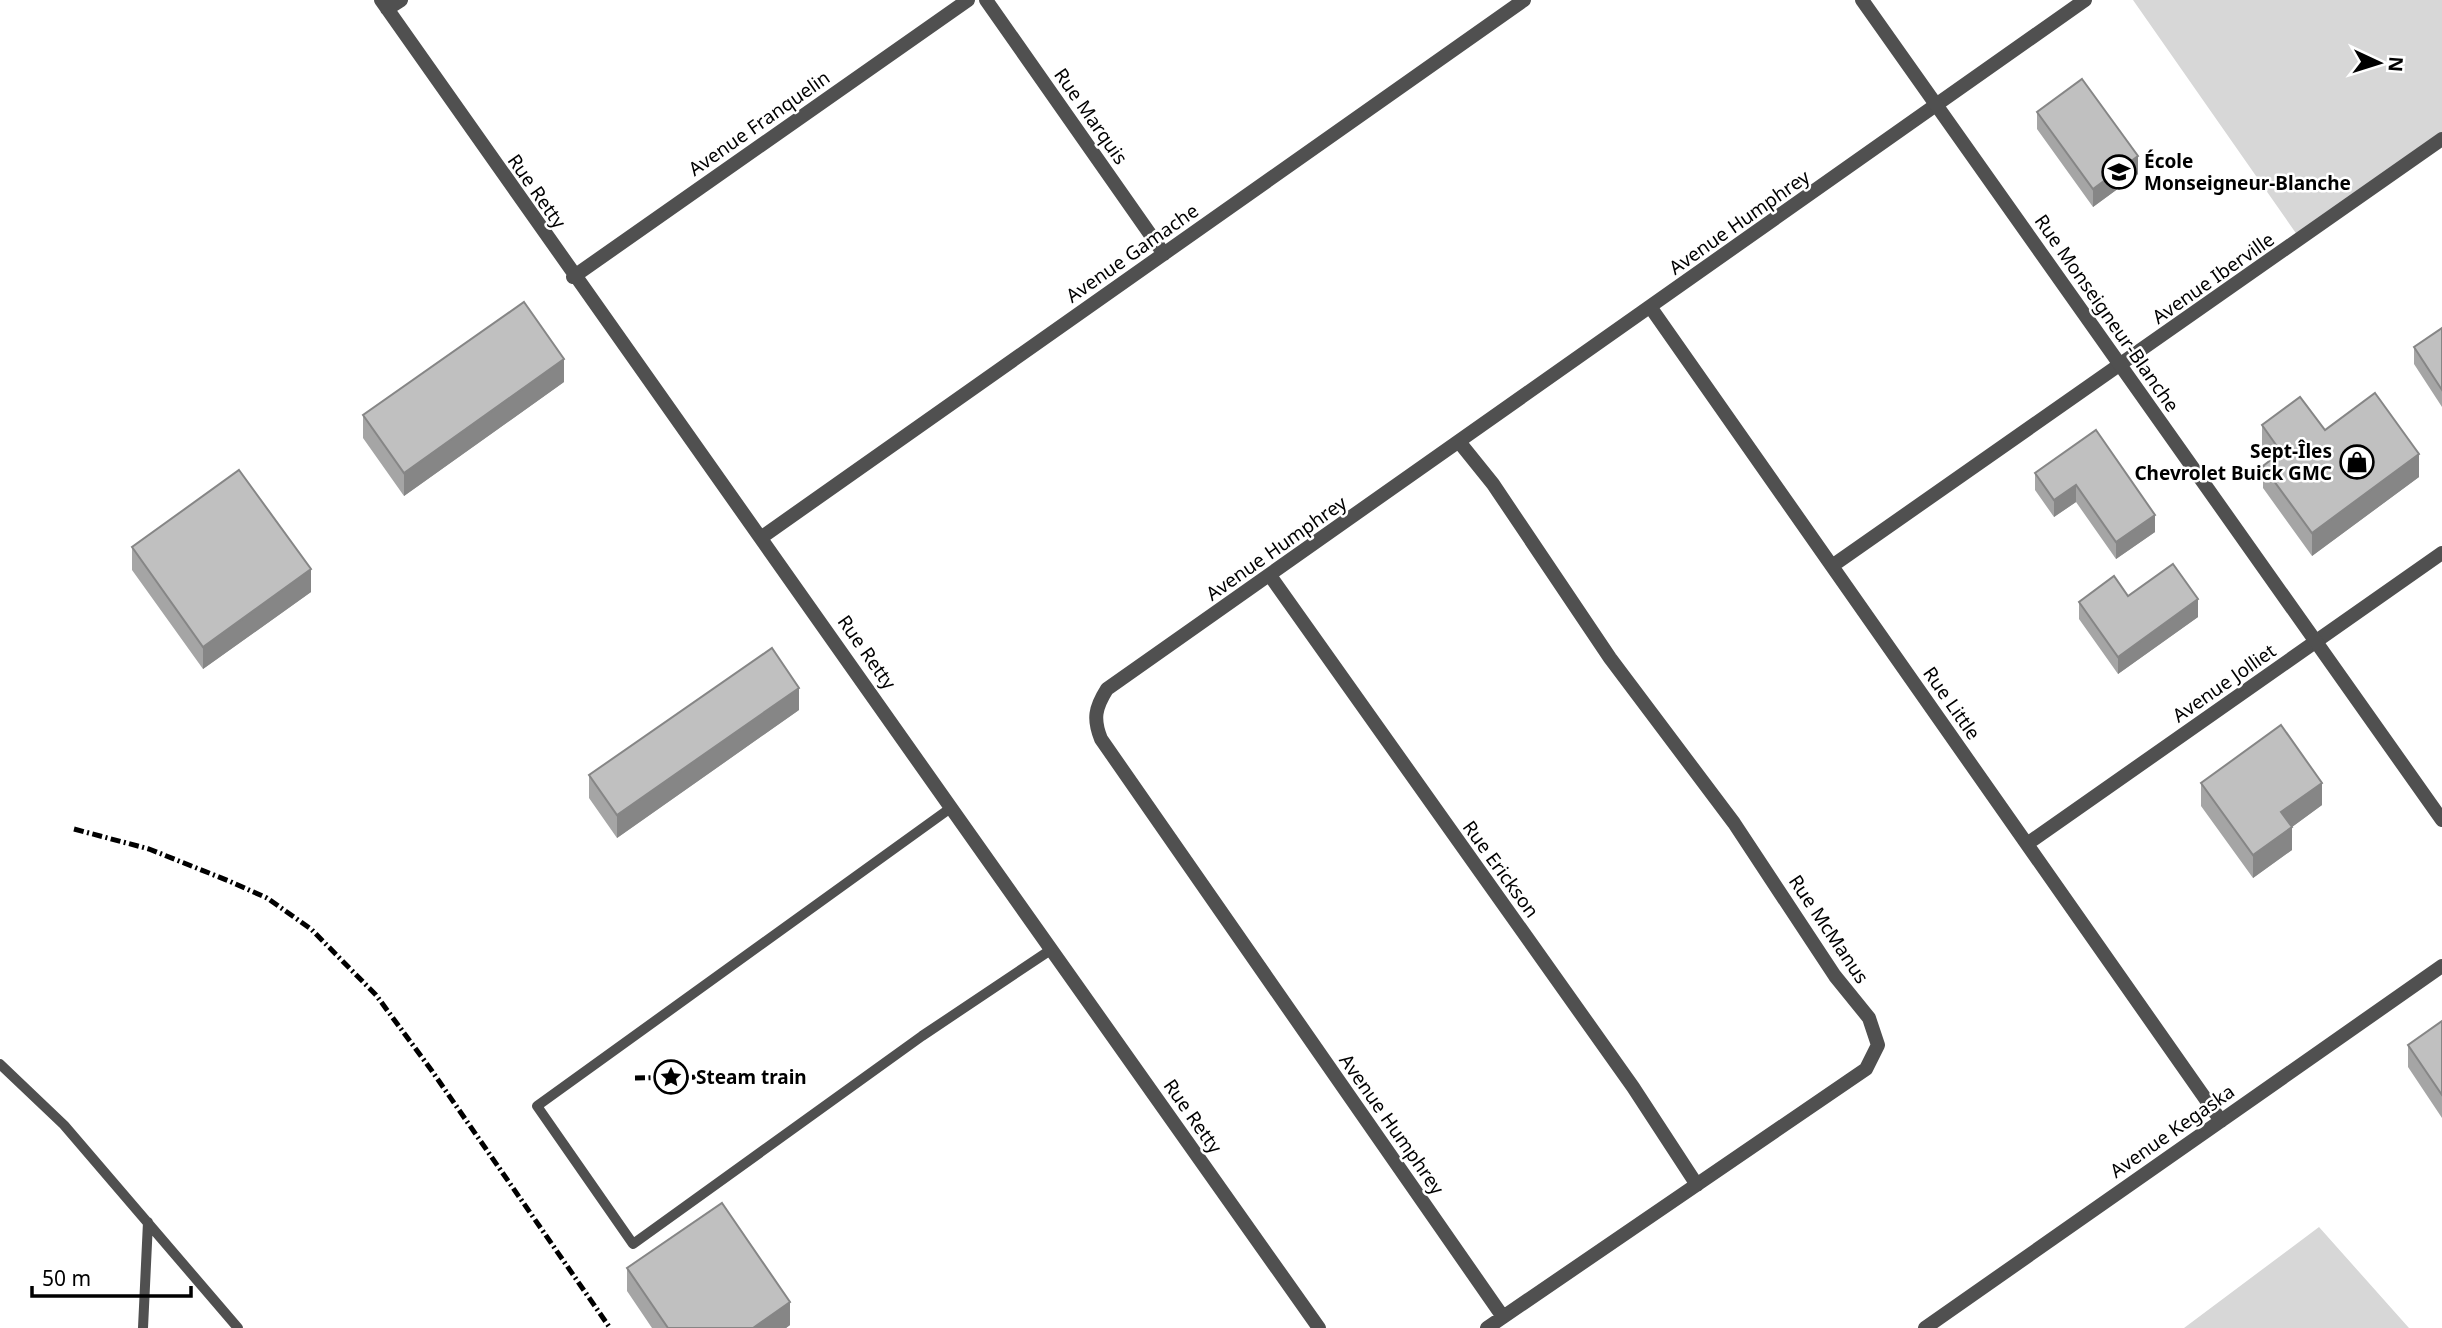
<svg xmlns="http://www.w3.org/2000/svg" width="2442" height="1328" font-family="'Noto Sans',sans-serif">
<rect width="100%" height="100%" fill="#fff"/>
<path fill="#d7d7d7" d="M2133,0H2442V138L2300,239Z
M2319,1227L2409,1328H2184Z"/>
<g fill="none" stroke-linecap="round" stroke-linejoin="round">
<path stroke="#505050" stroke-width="10" d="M952,807L537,1106L633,1244L922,1036L1052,949
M0,1064L64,1125L238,1328
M143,1328L148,1222"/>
<path stroke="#505050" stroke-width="14" d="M381,0C691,444 1007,885 1319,1328
M986,0L1164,254
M387,9L401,0
M573,277L968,0
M1651,308L2221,1121
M1460,443L1493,484L1610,658L1734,823L1835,976L1869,1018L1878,1045L1866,1069L1487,1328
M762,537L1524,0
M1832,566L2442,139
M1271,577L1633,1087L1697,1185
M2027,844L2442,553
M1503,1317L1101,739C1093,719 1095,708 1107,689L2085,0
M1925,1328L2442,966"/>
<path stroke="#505050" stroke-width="14" d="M1862,0L2442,820"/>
<path stroke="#000" stroke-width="5" stroke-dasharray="10 3.5 2 3.5" stroke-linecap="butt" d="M74,829L149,849L229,881L267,898L311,929L376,995L432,1071L610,1328
M635,1078L701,1077"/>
</g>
<path fill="#a5a5a5" d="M2037,112L2138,174L2093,207L2037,129Z
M2442,328V407L2414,364V347Z
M564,382L404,496L363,438V415Z
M2262,425L2325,430L2419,477L2312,556L2263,488V466L2271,460L2262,448Z
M2096,430L2155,532L2116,559L2076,502L2054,517L2035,490V473Z
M132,547L311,592L203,669L132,570Z
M2079,602L2198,617L2118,674L2079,619Z
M799,710L617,838L589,798V775Z
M2201,783L2322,805L2292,827V850L2253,878L2201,806Z
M2442,1021V1118L2408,1067V1045Z
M627,1268L790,1325L786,1328H652L627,1291Z"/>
<path fill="#868686" d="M2138,156V174L2093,207V189Z
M564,359V382L404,496V473Z
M2419,454V477L2312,556V533Z
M2076,485V502L2054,517V500Z
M2155,515V532L2116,559V542Z
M311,569V592L203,669V647Z
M2198,599V617L2118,674V657Z
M799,688V710L617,838V815Z
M2322,783V805L2292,827V850L2253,878V855L2281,812Z
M790,1302V1325L786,1328H753Z"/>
<path fill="#c0c0c0" stroke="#868686" stroke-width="2" d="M2082,79L2138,156L2093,189L2037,112Z
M524,302L564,359L404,473L363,415Z
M2442,328V390L2414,347Z
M2375,393L2419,454L2312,533L2263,466L2281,452L2262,425L2300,397L2325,430Z
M2096,430L2155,515L2116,542L2076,485L2054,500L2035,473Z
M239,470L311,569L203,647L132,547Z
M2173,564L2198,599L2118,657L2079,602L2114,576L2128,596Z
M772,648L799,688L617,815L589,775Z
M2281,725L2322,783L2281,812L2292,827L2253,855L2201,783Z
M2442,1021V1095L2408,1045Z
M722,1203L790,1302L753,1328H668L627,1268Z"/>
<defs>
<symbol id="school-ring" viewBox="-11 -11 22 22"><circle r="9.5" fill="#fff" stroke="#000" stroke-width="1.5"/><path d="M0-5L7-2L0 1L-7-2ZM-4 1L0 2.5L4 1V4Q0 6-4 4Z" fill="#000"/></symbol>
<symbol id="shop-ring" viewBox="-11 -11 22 22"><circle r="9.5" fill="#fff" stroke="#000" stroke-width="1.5"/><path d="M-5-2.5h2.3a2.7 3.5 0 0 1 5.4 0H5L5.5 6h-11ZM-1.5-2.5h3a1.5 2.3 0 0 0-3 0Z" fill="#000"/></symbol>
<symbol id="sight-ring" viewBox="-11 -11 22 22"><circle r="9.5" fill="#fff" stroke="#000" stroke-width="1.5"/><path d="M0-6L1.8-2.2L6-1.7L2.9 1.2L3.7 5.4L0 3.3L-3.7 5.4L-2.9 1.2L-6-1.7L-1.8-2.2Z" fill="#000"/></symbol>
</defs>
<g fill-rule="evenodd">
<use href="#school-ring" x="2100" y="153" width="38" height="38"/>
<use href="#shop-ring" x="2338" y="443" width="38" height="38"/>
<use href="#sight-ring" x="652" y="1058" width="38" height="38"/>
</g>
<g text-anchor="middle" stroke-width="5" stroke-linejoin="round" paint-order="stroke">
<g font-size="19" fill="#000" stroke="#fff">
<text transform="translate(1091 116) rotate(55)" y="7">Rue Marquis</text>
<text transform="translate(759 123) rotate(-35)" y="7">Avenue Franquelin</text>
<text transform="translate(537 191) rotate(55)" y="7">Rue Retty</text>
<text transform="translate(1739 222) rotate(-35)" y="7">Avenue Humphrey</text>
<text transform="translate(1132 253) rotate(-35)" y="7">Avenue Gamache</text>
<text transform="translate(2213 278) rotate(-35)" y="7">Avenue Iberville</text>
<text transform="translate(2107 313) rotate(55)" y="7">Rue Monseigneur-Blanche</text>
<text transform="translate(1276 548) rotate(-35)" y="7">Avenue Humphrey</text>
<text transform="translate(867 652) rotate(55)" y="7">Rue Retty</text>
<text transform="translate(2224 683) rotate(-35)" y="7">Avenue Jolliet</text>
<text transform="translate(1952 703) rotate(55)" y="7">Rue Little</text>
<text transform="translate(1501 869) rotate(54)" y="7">Rue Erickson</text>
<text transform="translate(1829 929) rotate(56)" y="7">Rue McManus</text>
<text transform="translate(1193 1116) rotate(55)" y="7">Rue Retty</text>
<text transform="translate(1392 1124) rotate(55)" y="7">Avenue Humphrey</text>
<text transform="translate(2172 1131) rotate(-35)" y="7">Avenue Kegaska</text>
</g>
<g font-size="19" font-weight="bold" fill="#000" stroke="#fff" text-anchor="start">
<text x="2144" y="168">École<tspan x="2144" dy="22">Monseigneur-Blanche</tspan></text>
<text x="2332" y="458" text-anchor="end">Sept-Îles<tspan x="2332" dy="22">Chevrolet Buick GMC</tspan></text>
<text x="696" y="1084">Steam train</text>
</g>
</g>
<g transform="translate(2379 63) rotate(94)" stroke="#ffffff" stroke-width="5" paint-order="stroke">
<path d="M0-5L12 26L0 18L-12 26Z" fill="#000000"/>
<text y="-10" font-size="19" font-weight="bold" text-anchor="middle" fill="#000000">N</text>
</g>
<path d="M32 1286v10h159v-10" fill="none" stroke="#000000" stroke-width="3.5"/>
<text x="42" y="1286" font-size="21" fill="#000000" stroke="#ffffff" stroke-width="5" paint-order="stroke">50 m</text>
</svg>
